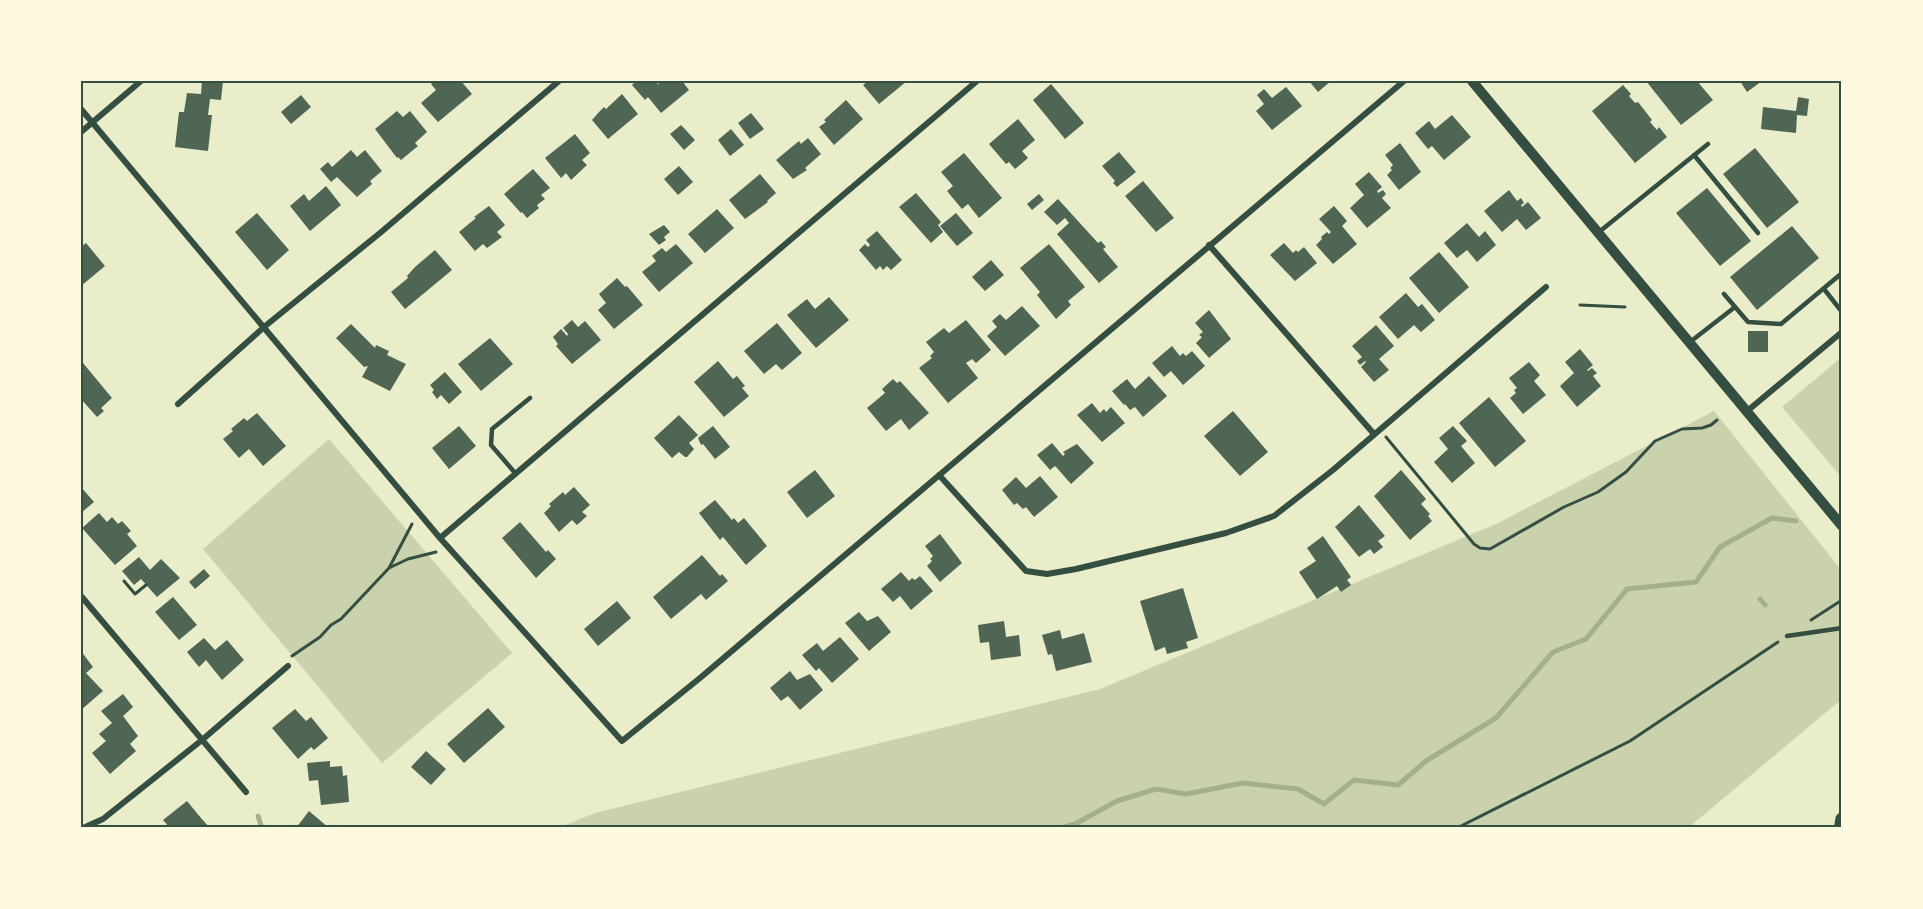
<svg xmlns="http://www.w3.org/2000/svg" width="1923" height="909" font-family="Roboto,sans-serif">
<rect width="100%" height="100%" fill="#e9edc9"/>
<path fill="#cad2ad" d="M1842,357V478L1782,407Z
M1714,411L1842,571V699L1688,828H558L595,813L1100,689L1496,524Z
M329,439L512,653L382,763L203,549Z"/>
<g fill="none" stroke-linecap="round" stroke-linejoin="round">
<path stroke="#a3b18a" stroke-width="5" d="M1760,599L1765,605
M258,816L262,828
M1061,828L1075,824L1117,801L1156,789L1186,794L1243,783L1298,789L1324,804L1354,780L1398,785L1426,761L1496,718L1553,652L1586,639L1627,589L1696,582L1720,547L1772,518L1796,521"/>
</g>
<path fill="#4f6655" d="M202,81H223L221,100L210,99L208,115H212L208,151L175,147L179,112H184L187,93L201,94Z
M434,81H461L472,94L438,122L421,103L436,90L431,84Z
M636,81H655L658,84L662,81H682L689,90L661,113L648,97L645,100L632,85Z
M868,81H907L879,104L863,85Z
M1309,81H1331L1318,92Z
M1646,81H1697L1713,100L1681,125Z
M1740,81H1762L1747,92Z
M1051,84L1084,123L1065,139L1033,100Z
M1623,85L1631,94L1629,96L1635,103L1638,102L1652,120L1650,122L1657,130L1659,127L1667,137L1635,163L1592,111Z
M1286,87L1302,106L1272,130L1256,111L1264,104L1257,95L1264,89L1272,98Z
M622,94L638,114L608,139L592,120L599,112L604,107L606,109Z
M301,95L311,107L291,124L281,112Z
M1798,97L1809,99L1807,116L1797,115L1796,133L1761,129L1763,107L1796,111Z
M846,100L863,119L834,145L819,127L826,122L824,120Z
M397,111L403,117L410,111L427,132L415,143L418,146L401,160L398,157L397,158L375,129Z
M751,113L764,129L750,139L738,123Z
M1452,115L1471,137L1444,160L1432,146L1428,149L1415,133L1429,121L1435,129Z
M1018,119L1035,140L1022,151L1028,158L1015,169L1009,162L1006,164L989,144Z
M681,125L695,140L684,150L670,134Z
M731,129L744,145L730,156L718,140Z
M575,134L590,153L582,160L587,165L571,180L566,173L561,178L545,158Z
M808,138L821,154L805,168L807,170L793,179L776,160L799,141L801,144Z
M1400,143L1421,172L1399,190L1387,175L1392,170L1390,168L1393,165L1385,155Z
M1755,148L1799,202L1767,228L1723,174Z
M351,150L357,157L365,150L382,171L370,181L372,184L357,197L337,177L331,182L320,169L328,162L332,167Z
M1119,152L1136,172L1117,187L1113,183L1115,181L1102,166Z
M964,153L1002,198L979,218L968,204L962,209L947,191L953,186L941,172Z
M679,166L693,182L678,195L664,179Z
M533,169L550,188L541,195L545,199L537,205L539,208L527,218L522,212L521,213L504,194Z
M1369,172L1382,187L1377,191L1378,193L1383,190L1386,194L1382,198L1391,208L1367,228L1350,208L1364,195L1355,184Z
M760,174L776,193L767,201L768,202L745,219L729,200Z
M1143,181L1174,218L1156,232L1125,196Z
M326,186L341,205L310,231L290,206L304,194L309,201Z
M1707,188L1751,241L1720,266L1676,213Z
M1509,190L1517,201L1521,198L1524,203L1521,205L1522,207L1528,202L1541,218L1526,230L1517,219L1502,232L1484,211Z
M916,193L941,222L938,225L943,232L931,243L899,207Z
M1039,194L1044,200L1032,210L1027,204Z
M1058,199L1098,243L1101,241L1106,247L1103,249L1118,267L1099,283L1057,234L1069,223L1065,218L1057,225L1044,212Z
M489,206L505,225L497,232L502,237L487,248L483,244L475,251L459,232L476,218L474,217Z
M1334,206L1347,221L1342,226L1357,244L1333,264L1316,245L1322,239L1321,237L1327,232L1329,234L1331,232L1319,219Z
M717,209L734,228L705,253L688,234Z
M257,213L289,250L267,270L235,232Z
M956,213L973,233L957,246L940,226Z
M1467,223L1479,237L1485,231L1496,245L1477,262L1467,250L1457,258L1444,243Z
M664,225L670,232L664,237L666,240L659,245L649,234Z
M1792,226L1819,258L1757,310L1730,277Z
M877,231L902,260L891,270L887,266L883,270L880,266L876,270L859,250L865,244L868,247L870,245L866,240Z
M86,243L105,266L81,286V247Z
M1284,243L1293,253L1296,250L1298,252L1304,247L1317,263L1295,281L1270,255Z
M676,244L693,263L659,292L642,272L656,261L652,256L662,248L666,252Z
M1049,244L1085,287L1068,301L1071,305L1056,319L1037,295L1040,292L1020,268Z
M435,250L452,270L405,309L391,292L408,278L407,276L415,267Z
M1439,252L1469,287L1439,313L1409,278Z
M991,260L1004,275L985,291L972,277Z
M617,278L625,287L627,286L643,305L614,329L598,310L606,303L599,294Z
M1406,293L1418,307L1422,304L1435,320L1421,332L1414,325L1398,339L1379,317Z
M829,297L849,320L816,348L787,315L807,299L815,309Z
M1022,306L1040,326L1005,356L987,336L997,327L992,321L1000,314L1006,320Z
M1209,310L1231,339L1209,358L1196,343L1202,337L1199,335L1203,332L1195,323Z
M572,320L578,327L585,321L601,340L572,364L556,346L558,344L553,337L561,329L567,336L568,334L563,328Z
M966,320L991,350L976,363L972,359L966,363L978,378L948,403L919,368L932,358L930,356L934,352L926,342L944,328L949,333Z
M777,323L802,353L782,370L776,364L764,374L744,351Z
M351,324L375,348L376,345L389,351L387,355L406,364L390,391L362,377L368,366L364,367L336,338Z
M1376,325L1394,346L1379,359L1389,370L1374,382L1361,367L1366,362L1365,361L1360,365L1357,361L1362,357L1352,346Z
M1748,331H1768V352H1748Z
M490,338L513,364L481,391L458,364Z
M1172,346L1180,356L1183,353L1186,356L1192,351L1205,366L1183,385L1171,371L1164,377L1152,363Z
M1580,349L1593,365L1587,370L1588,371L1592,368L1597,373L1593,376L1601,386L1577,407L1560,386L1574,373L1565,362Z
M718,361L733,379L737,376L745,386L742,388L749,396L724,417L694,382Z
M1529,362L1540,375L1534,381L1546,395L1523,414L1510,398L1516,393L1514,390L1517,388L1509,378Z
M83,363L112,398L101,408L104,411L97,417L81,399V365Z
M445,372L462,392L449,404L441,395L437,399L432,392L434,390L430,385Z
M1149,376L1167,396L1143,417L1135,407L1130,410L1125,404L1124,405L1112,391L1127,379L1135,389Z
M893,379L897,383L900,381L929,413L909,430L901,419L886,431L867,408L885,393L882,389Z
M1489,397L1526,441L1495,467L1459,423Z
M1092,403L1100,413L1104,409L1106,412L1111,407L1125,423L1102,442L1077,415Z
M1233,411L1268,452L1240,476L1204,436Z
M257,413L286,446L263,466L249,449L239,458L223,439L233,431L231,429L244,418L247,421Z
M679,415L698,435L689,443L694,449L687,457H685L679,452L672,458L654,438Z
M459,426L476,446L449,469L432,448Z
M713,426L730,447L715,459L703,444L701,445L698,438Z
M1453,426L1467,441L1461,446L1475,463L1452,483L1434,462L1448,449L1439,438Z
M1052,443L1063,456L1065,454L1063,452L1077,444L1094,463L1071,484L1057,468L1055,466L1050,470L1037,455Z
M815,470L835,496L807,518L787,492Z
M1401,470L1426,499L1421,504L1430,514L1428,516L1432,521L1410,540L1374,496Z
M1040,476L1058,497L1034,517L1026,507L1023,509L1017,503L1014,505L1002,490L1016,477L1026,488Z
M81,487L94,502L81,513Z
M574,487L590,505L582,512L587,516L577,525L572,520L559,532L544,513L551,506L549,504L563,492L565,495Z
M715,500L732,520L734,518L738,523L744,518L767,546L746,565L723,537L720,540L699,513Z
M1359,505L1385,536L1378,541L1383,547L1374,554L1370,549L1359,557L1335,527Z
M99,513L107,522L112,517L118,524L122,521L131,531L127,534L137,546L115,565L82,528Z
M520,522L546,552L548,550L556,559L536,578L502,538Z
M940,534L962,563L940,582L927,566L932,561L930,559L933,556L925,546Z
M1323,536L1351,577L1347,580L1351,585L1341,592L1337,586L1317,599L1299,572L1316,561L1307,548Z
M702,555L720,576L722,574L728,581L706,600L701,594L671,619L653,597Z
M139,557L150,570L161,559L180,578L157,597L141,579L134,585L122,571Z
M204,569L210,576L195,589L189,582Z
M901,572L909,581L912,578L915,580L920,576L933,591L911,610L900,596L893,602L881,589Z
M1183,588L1198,638L1186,642L1188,648L1167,654L1165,647L1155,651L1140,601Z
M173,597L197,625L179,640L155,612Z
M617,601L631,618L598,646L584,629Z
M859,612L867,621L878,616L891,632L869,651L845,623Z
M1004,621L1006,637L1019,635L1021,656L991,660L989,642L980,643L978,625Z
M1060,630L1062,639L1084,633L1092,662L1056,671L1052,654L1048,655L1042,635Z
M840,637L859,659L832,683L819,668L816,671L802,655L817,643L823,651Z
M204,638L215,650L227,640L244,660L222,680L206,660L199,667L187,652Z
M81,651L93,667L86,673L103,691L81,710Z
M790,671L797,680L810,674L823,690L800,710L788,696L781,701L770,688Z
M123,694L133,707L123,716L138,736L130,744L136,751L110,774L92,753L106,741L99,734L112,723L101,711Z
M488,708L505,727L464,763L447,744Z
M295,709L306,721L311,717L328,738L314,750L311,747L298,759L272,728Z
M426,751L446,769L431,785L411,767Z
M330,761V767L342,766L343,776L347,775L349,802L321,805L318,780L309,781L307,763Z
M187,801L201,818L210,828H170L163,820Z
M309,811L329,828H296Z"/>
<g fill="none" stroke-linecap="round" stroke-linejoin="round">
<path stroke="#344e41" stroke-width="3" d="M1580,305L1625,307
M1386,437L1474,544L1480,548L1490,549L1564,507L1598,492L1626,472L1655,441L1682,429L1702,428L1711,425L1717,420
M389,568L412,524
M124,581L135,594L146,585
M1811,620L1842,600
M292,656L320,637L331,625L341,619L389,568L408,559L436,552
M1457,828L1630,741L1778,642"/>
<path stroke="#344e41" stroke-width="4.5" d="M1694,155L1758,233
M1599,232L1708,144
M1824,289L1842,312
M1724,294L1748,322L1781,324L1842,273
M1690,342L1735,307
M516,474L491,445L492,429L530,398
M1787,636L1842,628
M1836,828L1838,817L1842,813"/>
<path stroke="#344e41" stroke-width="6" d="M81,109L440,538L622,741L700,678L1404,81
M81,132L141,81
M1209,245L1374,434
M178,404L264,327L380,233L559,81
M1746,412L1842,332
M939,475L1026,571L1047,574L1076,569L1226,533L1274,516L1333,470L1546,287
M440,538L977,81
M81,596L246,792
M83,828L103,819L202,740L288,666"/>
<path stroke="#344e41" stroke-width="10" d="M1472,81L1842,526"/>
</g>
<rect width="1923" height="909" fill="none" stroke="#fefae0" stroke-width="165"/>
<rect x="82" y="82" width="1758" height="744" fill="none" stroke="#344e41" stroke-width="2"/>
</svg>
